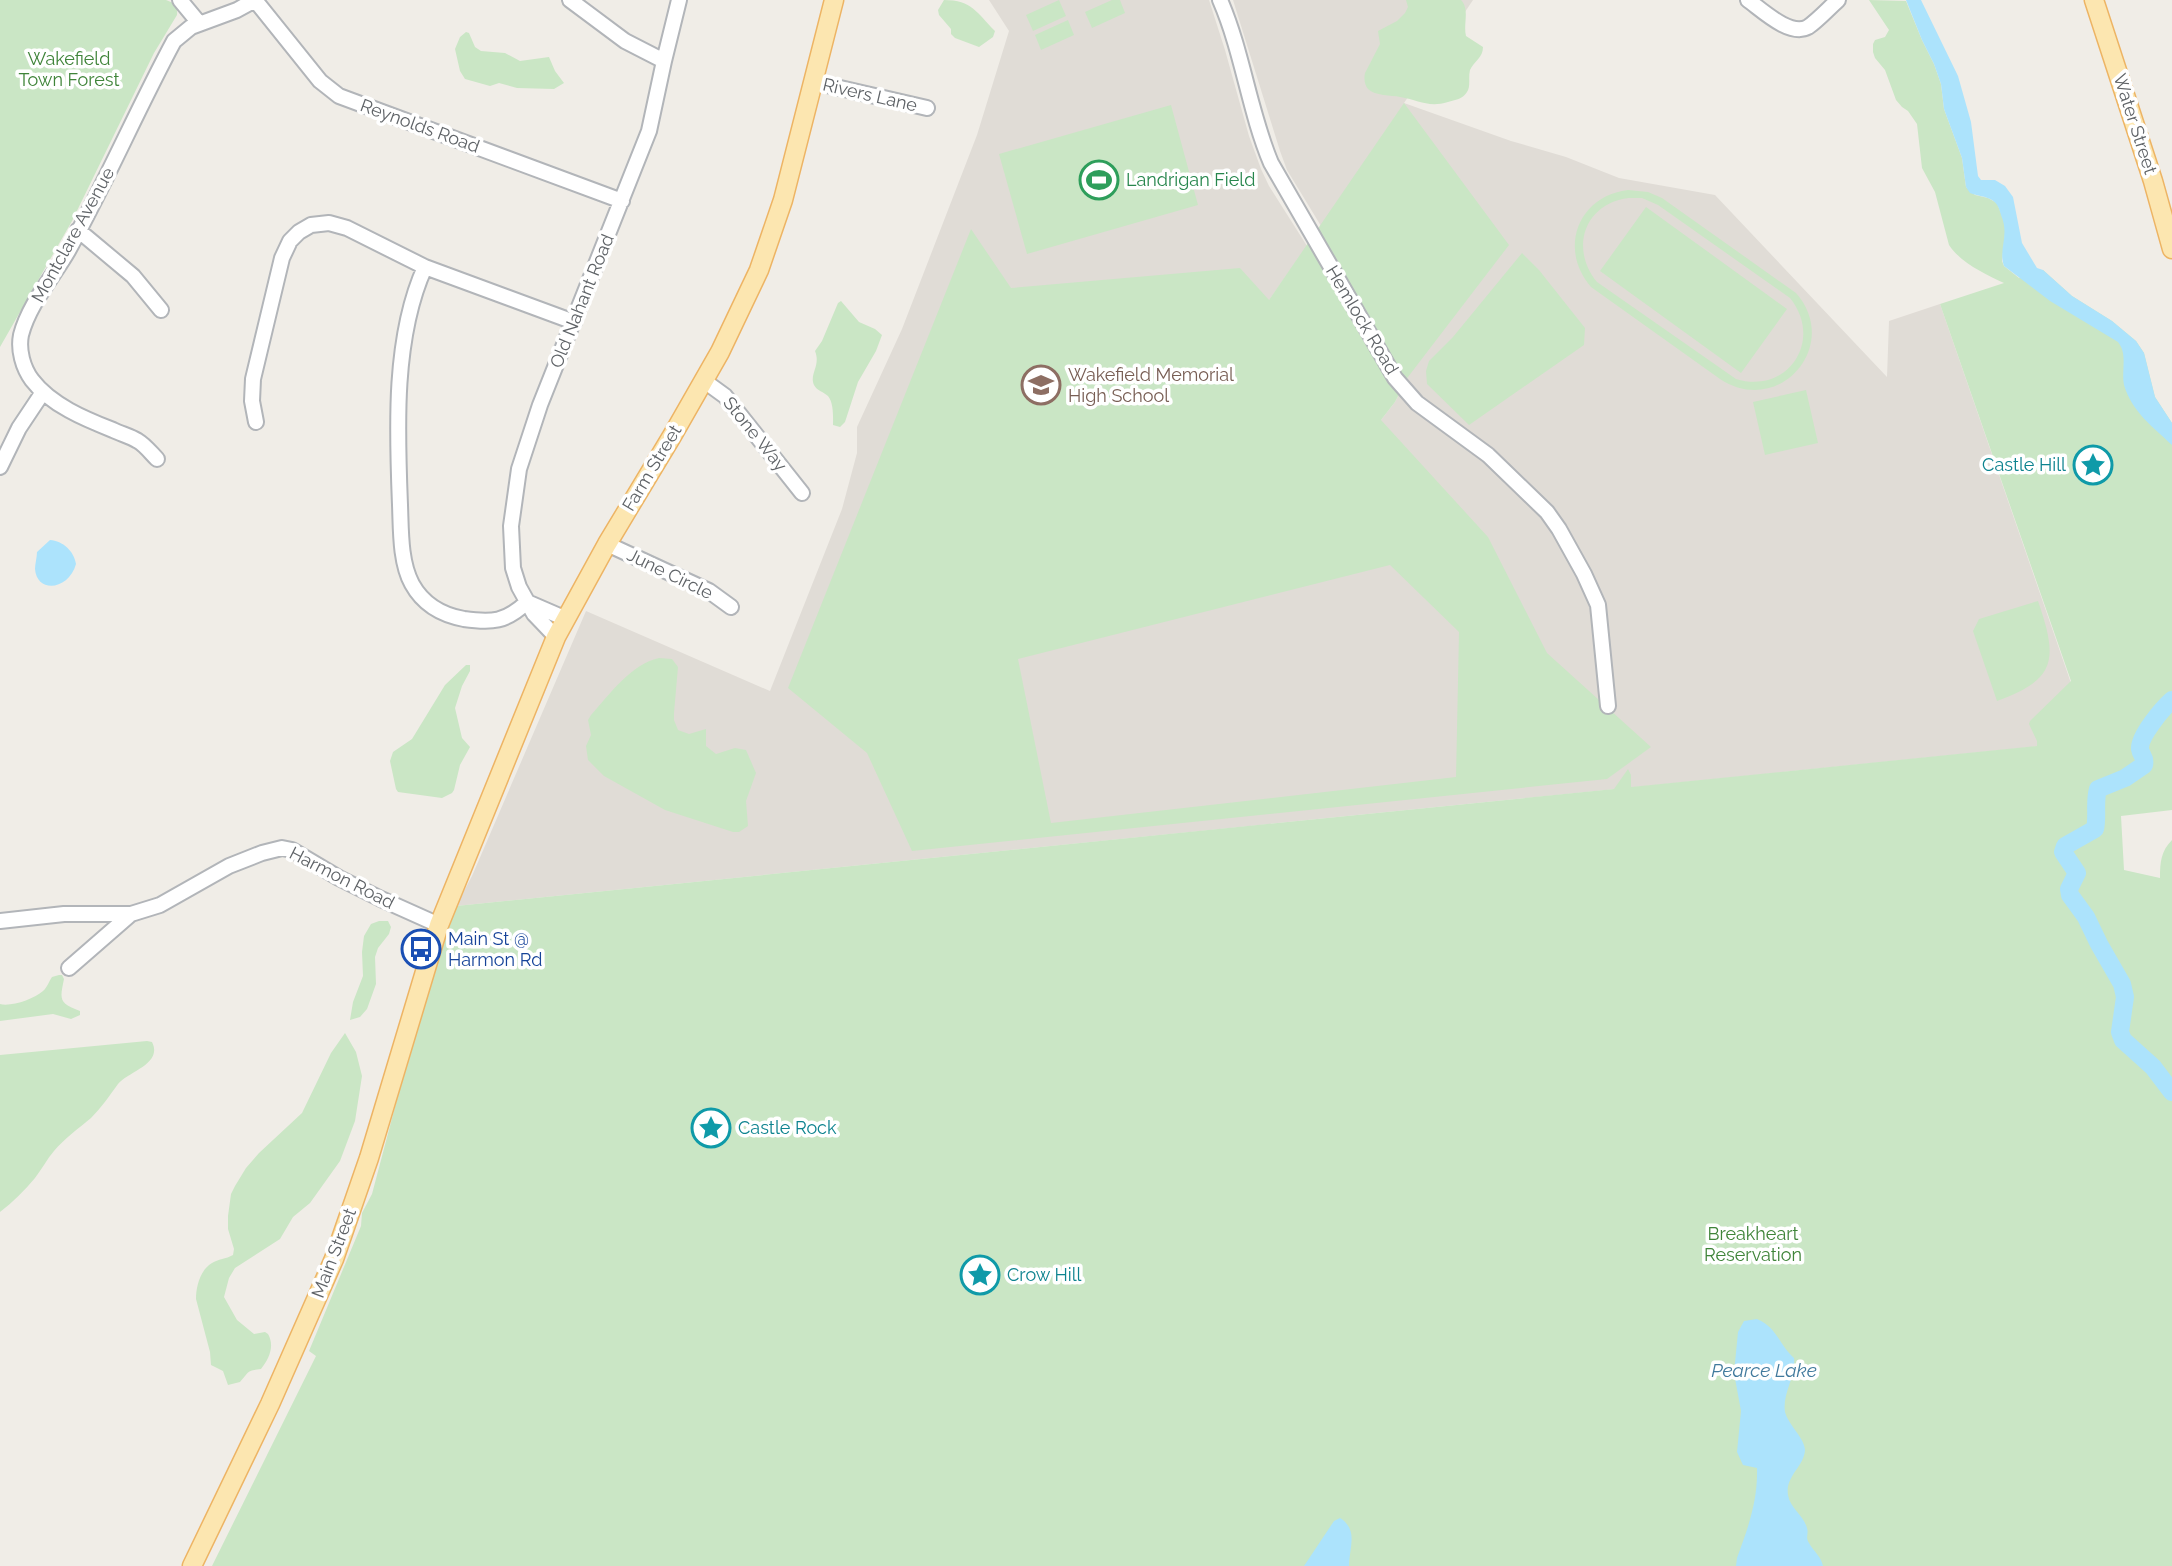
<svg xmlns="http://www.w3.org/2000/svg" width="2172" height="1566" font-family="Raleway,sans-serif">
<rect width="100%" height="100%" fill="#f0ede7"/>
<path fill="#e0dcd6" d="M989,0H1209L1225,50L1249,136L1261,169L1269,186L1307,246L1239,343L1243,597L1395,402L1408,377L1404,104L1321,226L1287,170L1280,151L1233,0H1473L1404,103L1511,141L1566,157L1619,178L1715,195L1887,377L1889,321L1940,304L2091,741L456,906L472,876L586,611L770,691L842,509L857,453V427L902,329L977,135L1009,31Z"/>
<path fill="#cae6c5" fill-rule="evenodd" d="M0,0H166C174,3 178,6 177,15L154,53L72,221L0,347Z
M944,0C972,0 977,13 995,31L993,37L979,47L955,38L951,34V29L939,15L938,10Z
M1059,0L1066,16L1033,31L1026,15Z
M1112,0H1120L1125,13L1092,28L1085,12Z
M1406,0H1461C1470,9 1463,24 1466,36L1483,47C1483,58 1474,61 1470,70C1468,78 1471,86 1467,92C1463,99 1455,100 1448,102C1428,108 1419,100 1400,97C1391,95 1375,96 1368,89C1364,84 1364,78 1365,73L1380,44L1378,31L1397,21L1405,13L1408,7Z
M1869,0L1906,1L1922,40L1934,64L1941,84L1944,109L1962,158L1966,187L1975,195L1988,198L1997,203L2006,226L2002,261L2004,266L2019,278L2043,270L2072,296L2112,321L2136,341L2144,353L2155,397L2172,423V810L2121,816L2124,870L2160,878C2160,862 2161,851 2172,840V1566H212L316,1356L309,1351L361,1226L362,1213L372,1194L413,1039L436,959L456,906L1614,789L1628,769L1631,775V787L2037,746V741L2029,724L2030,721L2071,681L1940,304L2004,283C1985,274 1961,263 1949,245L1935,192L1922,168L1917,124L1908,111L1902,107L1896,100L1885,70L1875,58L1873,52V44L1875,40L1885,37L1889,30Z
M1068,20L1074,35L1041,50L1035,35Z
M466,32L469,33L475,47L481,51L505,53L520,61L549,57L555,71L564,83L554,89L517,88L499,83L490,86L465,79L460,71L455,49L460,37Z
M1404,103L1509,245L1408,377L1395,402L1381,420L1488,537L1547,653L1651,747L1607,779L912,851L867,753L788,688L971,229L1011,288L1240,268L1269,300ZM1390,565L1459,632L1456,777L1051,823L1018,659Z
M1171,105L1198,205L1027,254L999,154Z
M1628,190L1648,192L1662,198L1796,293C1842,345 1779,418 1720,379L1591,287C1558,249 1578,196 1628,190ZM1629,198H1642L1658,205L1790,298C1824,340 1788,395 1736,379L1597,282C1569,248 1585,203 1629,198Z
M1646,207L1787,309L1741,373L1600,271Z
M1522,253L1539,270L1585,328L1584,345L1469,425L1427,384L1426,371L1429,361L1453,337Z
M841,301L859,322L875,329L882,335L876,351L858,382L845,422L840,427L833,425C833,418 834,403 828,396C824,392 817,391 814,385C809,374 821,366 815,351L822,341L838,303Z
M1806,390L1818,443L1765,455L1753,402Z
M2038,601C2058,659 2057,679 1997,701L1973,631L1979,619Z
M659,658L672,659L678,667L674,713V720L678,730L689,734L706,729V746L716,754L735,748L746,750L756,773L746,801L748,826L739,832H733L665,810L604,776L588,760L586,746L591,735L588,720L591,715C610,694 631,664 659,658Z
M466,665H470V671L462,686L455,708L462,738L470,747L460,765L454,790L452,793L442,798L398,792L396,789L390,761L393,752L412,739L445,685Z
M379,921H388L391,927L389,934L378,948L375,957L376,984L367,1009L360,1017L350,1020L353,1002L363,976L362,952L364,936L371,924Z
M59,975H62L64,979C60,999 58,1003 80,1011V1015L71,1019L53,1014L0,1021V1004C11,1007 34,999 43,991C47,988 49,981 52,977Z
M345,1033L356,1052L362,1076L355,1121L340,1161L310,1203L293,1217L280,1239L235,1268L229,1278L224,1297L237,1320L254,1334L265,1332L268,1334C275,1346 269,1359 261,1369C246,1371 250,1371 240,1382L228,1385L223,1371L211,1365L210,1352L196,1299C196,1287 200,1270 212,1263C218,1259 226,1259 233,1255L234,1249L228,1229V1216L231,1194L235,1186L246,1168L259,1153L302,1113L331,1053Z
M147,1041L152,1042C163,1064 129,1071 118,1084C110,1095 101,1108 91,1118C78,1129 65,1138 54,1151C47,1159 42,1169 35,1178C25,1190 13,1202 0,1212V1055Z"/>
<path fill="#ace3fc" d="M1906,0H1921L1958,76L1971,122L1978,176L1981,180H1995L2005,186L2013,197L2022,243L2037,268L2043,270L2072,296L2112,321L2136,341L2144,353L2155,397L2172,423V445C2153,427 2132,412 2124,385C2121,371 2128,354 2118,342L2050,301L2004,266C1998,248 2010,236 2001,215C1999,208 1998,204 1992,200C1986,196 1977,196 1970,193L1966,187L1962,158L1944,109L1941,84L1934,64L1922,40Z
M50,540C63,541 74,551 76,564C69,590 37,594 35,569C35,564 37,557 37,552Z
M1757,1319C1777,1327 1779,1345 1794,1358C1796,1377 1782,1394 1785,1412C1788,1424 1805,1439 1805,1450C1804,1467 1785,1476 1788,1495C1790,1508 1804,1516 1807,1528C1809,1534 1805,1537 1809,1543C1814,1552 1821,1556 1823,1566H1736L1737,1558C1748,1528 1758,1501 1757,1468L1743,1465L1737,1452L1741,1411L1734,1373L1738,1332L1744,1321Z
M1340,1518C1359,1530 1349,1548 1349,1566H1304L1334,1521Z"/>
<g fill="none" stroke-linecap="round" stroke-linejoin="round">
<path stroke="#ace3fc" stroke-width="18" d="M2172,700C2163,708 2139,736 2140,749C2141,756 2146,757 2144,765L2125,778L2098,789C2094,803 2098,816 2095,829L2065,846L2063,852L2077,873L2069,889L2070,895L2086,917L2099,944L2122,984L2125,997L2120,1032L2123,1040L2153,1067L2172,1092"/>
<defs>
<path id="minor" d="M180,0L199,23
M255,0L320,81L339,96L622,201
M570,0L625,41L664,61
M1220,0C1243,53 1249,111 1271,163L1395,378L1417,403L1488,455L1547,512L1559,529L1584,574L1598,605L1608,706
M1748,0C1762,10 1790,37 1808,27C1818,20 1828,9 1838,0
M814,82L927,108
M78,230L133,276L161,310
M703,380L725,396L802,493
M256,422L252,401L253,379L282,258L290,241L299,232L311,225L329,223L347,228L425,267
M157,459C151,453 145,445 138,441C130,436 121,434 113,430C85,419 51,405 32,380C23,368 18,350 21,335C29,304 53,277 68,251C106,182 137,110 174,41L191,27L237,10L255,0
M0,467L19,428L43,392
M607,544L709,591L731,607
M527,602C506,622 492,623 464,619C442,615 423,604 412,584C400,562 401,530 400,505C397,430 393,337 425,267L574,322
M527,602L557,615L566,617
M556,637L534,614L519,587L513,568L511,526L519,469L540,405L649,131L664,61L679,0
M0,921L64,914H131L160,905L229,866L262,853L282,848L292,850L339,878L381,899L439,925
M69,968L131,914"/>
<path id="major" d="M2094,0L2153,181L2172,249
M192,1566L270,1404L334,1259L369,1158L439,925L556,637L607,544L672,436L720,352L759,270L783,200L834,0"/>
</defs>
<use href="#minor" stroke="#b2b5b9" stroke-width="18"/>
<use href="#major" stroke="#edb464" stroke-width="21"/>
<use href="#minor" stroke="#fff" stroke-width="14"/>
<use href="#major" stroke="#fce6b0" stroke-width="18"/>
</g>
<defs>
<symbol id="stadium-ring" viewBox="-11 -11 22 22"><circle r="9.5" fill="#fff" stroke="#2e9e5b" stroke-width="1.5"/><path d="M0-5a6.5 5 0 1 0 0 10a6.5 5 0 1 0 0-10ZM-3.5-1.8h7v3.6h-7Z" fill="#2e9e5b"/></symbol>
<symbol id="school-ring" viewBox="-11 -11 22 22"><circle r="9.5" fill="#fff" stroke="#8d6e63" stroke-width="1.5"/><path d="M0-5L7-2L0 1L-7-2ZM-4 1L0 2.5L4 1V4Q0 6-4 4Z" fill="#8d6e63"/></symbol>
<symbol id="sight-ring" viewBox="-11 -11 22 22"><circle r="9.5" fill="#fff" stroke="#0f9aa8" stroke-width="1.5"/><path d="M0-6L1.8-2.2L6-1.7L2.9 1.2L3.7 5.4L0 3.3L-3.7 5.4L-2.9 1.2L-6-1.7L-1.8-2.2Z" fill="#0f9aa8"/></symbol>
<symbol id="bus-ring" viewBox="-11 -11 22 22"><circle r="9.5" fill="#fff" stroke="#1a4fb4" stroke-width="1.5"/><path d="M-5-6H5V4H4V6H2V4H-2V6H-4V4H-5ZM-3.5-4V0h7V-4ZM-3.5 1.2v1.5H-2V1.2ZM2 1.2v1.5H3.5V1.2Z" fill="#1a4fb4"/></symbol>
</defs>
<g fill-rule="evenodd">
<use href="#stadium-ring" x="1077" y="158" width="44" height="44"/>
<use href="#school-ring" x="1019" y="363" width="44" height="44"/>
<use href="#sight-ring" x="2071" y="443" width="44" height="44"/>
<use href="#bus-ring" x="399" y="927" width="44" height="44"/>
<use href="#sight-ring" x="689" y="1106" width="44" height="44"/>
<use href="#sight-ring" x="958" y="1253" width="44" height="44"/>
</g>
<g text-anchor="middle" stroke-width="7" stroke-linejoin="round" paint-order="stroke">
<g font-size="18" fill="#3f8439" stroke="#fff">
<text x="69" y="65">Wakefield<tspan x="69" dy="21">Town Forest</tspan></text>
<text x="1753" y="1240">Breakheart<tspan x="1753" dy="21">Reservation</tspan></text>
</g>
<g font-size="18" fill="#5f6367" stroke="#fff">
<text transform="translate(870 95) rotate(13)" y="6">Rivers Lane</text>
<text transform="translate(2135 124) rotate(72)" y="6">Water Street</text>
<text transform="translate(420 126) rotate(20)" y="6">Reynolds Road</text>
<text transform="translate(73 235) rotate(-61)" y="6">Montclare Avenue</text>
<text transform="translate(582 301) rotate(-68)" y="6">Old Nahant Road</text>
<text transform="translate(1362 320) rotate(59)" y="6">Hemlock Road</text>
<text transform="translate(755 434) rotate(51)" y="6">Stone Way</text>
<text transform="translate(652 468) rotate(-59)" y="6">Farm Street</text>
<text transform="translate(670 574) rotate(26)" y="6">June Circle</text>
<text transform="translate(342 878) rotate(27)" y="6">Harmon Road</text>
<text transform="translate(334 1253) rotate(-69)" y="6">Main Street</text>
</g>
<g font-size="18" fill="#27864d" stroke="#fff" text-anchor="start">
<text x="1126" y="186">Landrigan Field</text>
</g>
<g font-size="18" fill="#785e54" stroke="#fff" text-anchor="start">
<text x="1068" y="381">Wakefield Memorial<tspan x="1068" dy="21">High School</tspan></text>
</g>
<g font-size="18" fill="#0d838f" stroke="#fff" text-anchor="start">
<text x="2066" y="471" text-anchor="end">Castle Hill</text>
<text x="738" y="1134">Castle Rock</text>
<text x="1007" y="1281">Crow Hill</text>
</g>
<g font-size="18" fill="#164399" stroke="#fff" text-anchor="start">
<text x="448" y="945">Main St @<tspan x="448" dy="21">Harmon Rd</tspan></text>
</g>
<g font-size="19" font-style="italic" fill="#417a9d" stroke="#fff">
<text x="1764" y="1377">Pearce Lake</text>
</g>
</g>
</svg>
